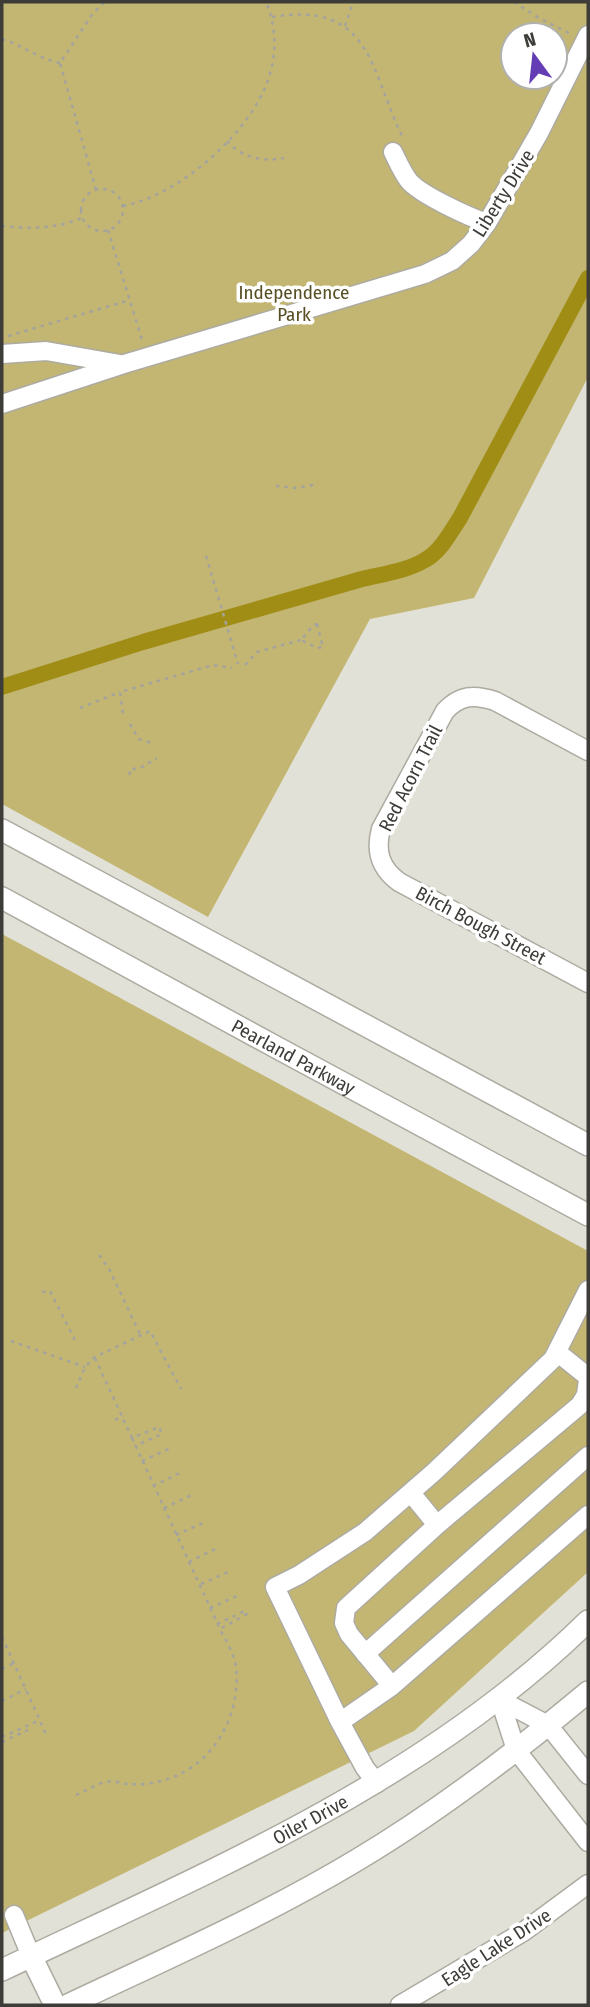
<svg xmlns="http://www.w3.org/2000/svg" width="590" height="2007" font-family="'Fira Sans Condensed',sans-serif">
<rect width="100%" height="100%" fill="#e2e1d7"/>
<path fill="#c3b673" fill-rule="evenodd" d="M2,2H588V377L474,598L370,619L208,917L2,804ZM513,35H555V77H513Z
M2,934L588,1251V1572L414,1731L2,1933Z"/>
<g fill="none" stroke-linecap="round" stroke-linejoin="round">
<path stroke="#a08d15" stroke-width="16" d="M2,687L143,642L362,579C382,574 407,571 425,560C441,551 450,533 460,518L588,278"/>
<defs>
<path id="minor" d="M393,152C398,162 402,172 409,181C421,195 469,217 487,223
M2,354L46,351L120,364
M2,404L124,364L425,274L452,261L471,244L487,223L539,133L588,35
M588,751L495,701C474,694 460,695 445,711L381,829C375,851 380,868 399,882L588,983
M557,1352L588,1377
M437,1525L580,1405L586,1395L588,1379
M365,1654L588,1456
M392,1686L588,1515
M340,1722L392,1686L349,1634L344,1623L346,1608L437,1525L411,1493
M588,1775L548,1725L500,1700L516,1750L588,1842
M377,1783L365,1768L340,1722L275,1587L299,1575L365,1532L434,1472L553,1359L588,1290
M14,1915L31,1956
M400,2005L523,1932L588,1884"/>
<g id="major">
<path d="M2,830L588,1145"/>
<path id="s1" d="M2,898C197,1004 392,1111 588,1215"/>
<path d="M31,1956L55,2005"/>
<path id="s2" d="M2,1970C208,1872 423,1783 588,1621"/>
<path d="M68,2005C165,1959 264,1916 357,1860C439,1811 515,1753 588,1692"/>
</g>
</defs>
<use href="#minor" stroke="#adaba1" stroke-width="21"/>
<use href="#major" stroke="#adaba1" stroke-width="24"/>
<path stroke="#a5a49c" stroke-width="2.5" stroke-dasharray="3.5 5" stroke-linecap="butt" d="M514,2L539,18L569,33
M272,17C374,0 370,74 404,140
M345,26L353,2
M2,39C22,45 39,59 60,63
M227,141C242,158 263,162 284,158
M81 210a21 21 0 1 1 42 0a21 21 0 1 1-42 0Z
M96,190L60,63L93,13L105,2
M123,206C181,195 257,128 271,70C277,46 275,24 266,2
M2,226C27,229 60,229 83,217
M108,230L143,343
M8,336L130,300
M276,486L296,488L318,484
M206,556L238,664
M317,624L323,647L317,648L301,640L313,626Z
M245,665L257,652L301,640
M80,708L120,692
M123,713L120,692L213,665L232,668
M130,724L139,739L155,744
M130,775L129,770L142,767L157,758
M99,1255L109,1269L141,1336
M42,1292L50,1291L77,1344
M11,1341L85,1367
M95,1358L132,1438L159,1427L162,1434L135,1446
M76,1388L85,1367L95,1357L150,1331L181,1389
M115,1420L123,1416
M132,1438L220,1629
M142,1461L173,1447
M153,1486L184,1471
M164,1508L194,1494
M176,1535L207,1521
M189,1562L219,1547
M201,1584L230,1571
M210,1608L241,1594
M2,1637L46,1734
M2,1669L14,1663
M2,1701L26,1689
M2,1737L40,1720
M2,1742L28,1730
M76,1795C86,1791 96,1784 106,1782C112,1780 120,1783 126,1784C139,1785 152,1784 164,1780C212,1767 241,1717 236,1668C235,1655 226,1641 220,1629L247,1614L245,1611L217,1624"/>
<use href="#minor" stroke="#fff" stroke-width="18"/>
<use href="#major" stroke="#fff" stroke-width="21"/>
</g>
<g text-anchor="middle" stroke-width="7" stroke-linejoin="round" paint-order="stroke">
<g font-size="19" fill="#3d3c38" stroke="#fff">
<text transform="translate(503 193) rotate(-58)" y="7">Liberty Drive</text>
<text transform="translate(410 778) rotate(-63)" y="7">Red Acorn Trail</text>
<text transform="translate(481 925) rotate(28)" y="7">Birch Bough Street</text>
<text dy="7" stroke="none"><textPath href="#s1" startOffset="332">Pearland Parkway</textPath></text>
<text dy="7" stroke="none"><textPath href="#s2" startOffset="343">Oiler Drive</textPath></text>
<text transform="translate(496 1947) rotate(-33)" y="7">Eagle Lake Drive</text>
</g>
<g font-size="19" fill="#574f24" stroke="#fff">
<text x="294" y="299">Independence<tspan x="294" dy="22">Park</tspan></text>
</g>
</g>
<rect width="590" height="2007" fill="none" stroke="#3d3c38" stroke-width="7"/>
<g transform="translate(534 56) rotate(345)"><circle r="33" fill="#ffffff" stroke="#b1b1af" stroke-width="2"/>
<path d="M0-5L12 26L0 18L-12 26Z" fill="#643cb4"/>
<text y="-10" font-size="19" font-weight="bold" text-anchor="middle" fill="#3d3c38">N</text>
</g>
</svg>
